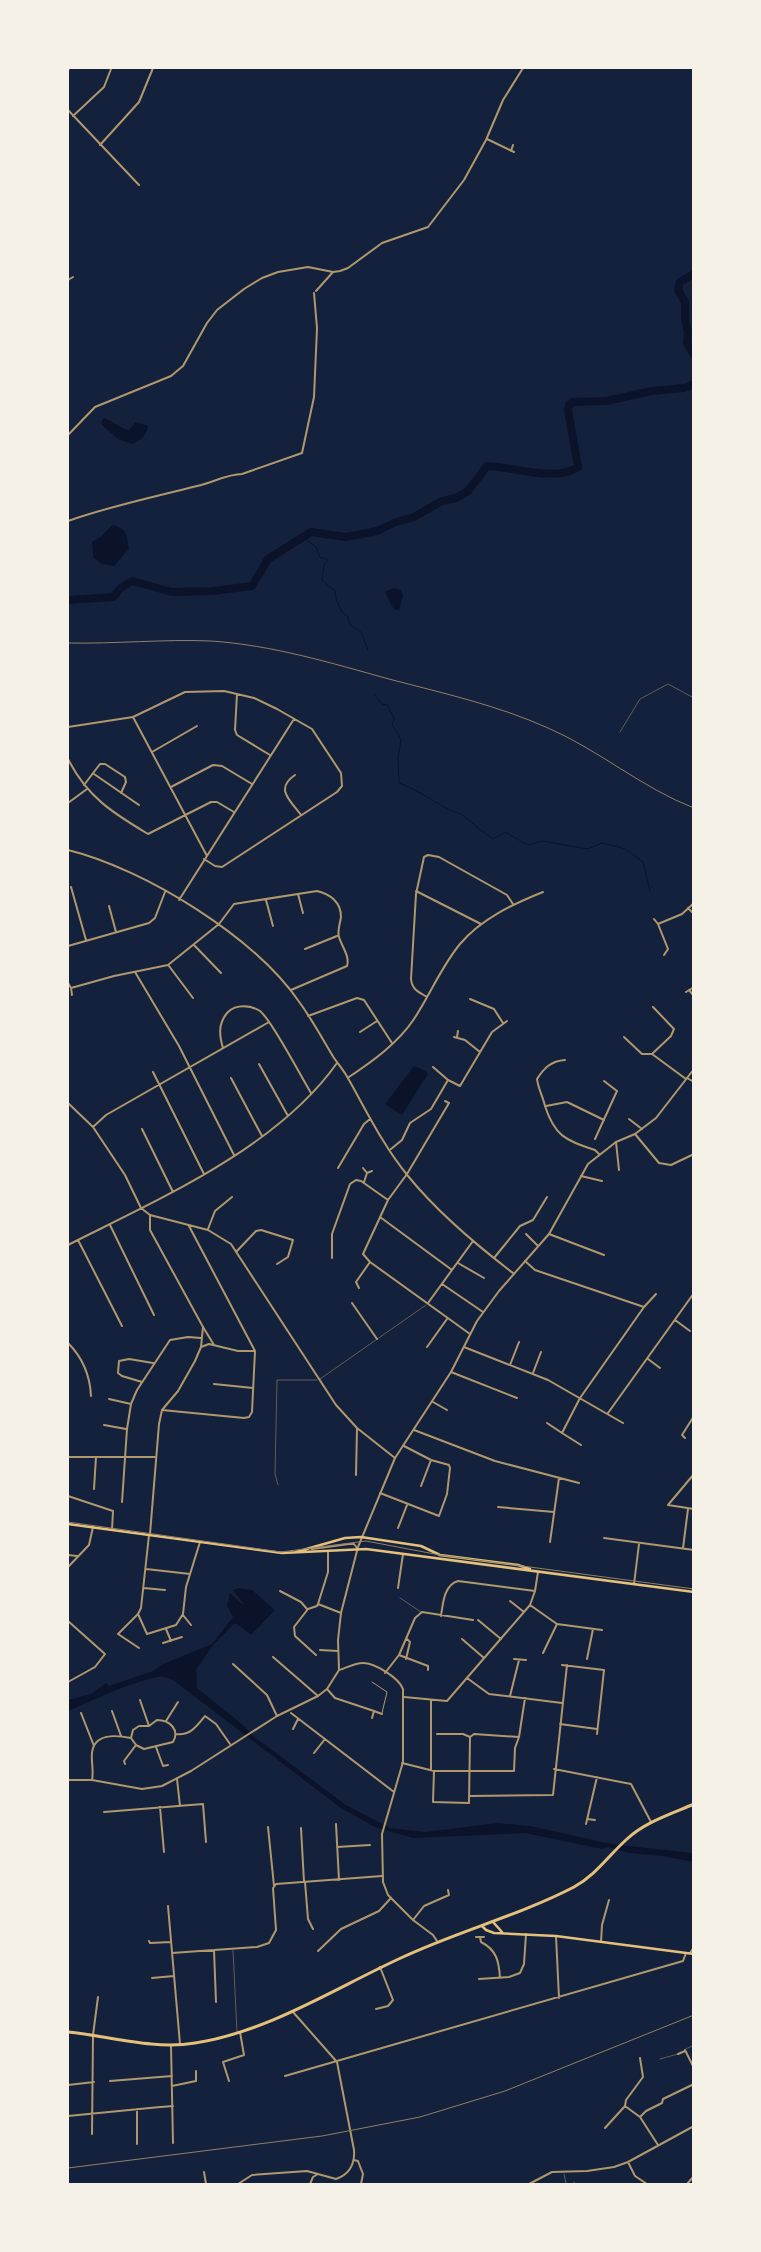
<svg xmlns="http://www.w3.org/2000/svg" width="761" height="2252" font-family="'Archivo Narrow',sans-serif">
<rect width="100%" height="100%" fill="#14213d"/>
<path fill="#0b132b" d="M104,418C113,421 121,429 129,430L136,422L148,426C147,435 140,442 132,444L118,439L102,425L101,422Z
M112,525C127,528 127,535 129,549L114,566L102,564L93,557L92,542L102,536Z
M394,588L401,590L403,596L399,611L393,608L385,592Z
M414,1066L426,1071L428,1074L402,1115L385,1104Z
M238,1588L252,1590L275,1610L251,1635L237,1624H234L213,1645L196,1670L197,1688L243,1725L253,1736L346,1805L390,1828L426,1832L498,1823L530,1826L611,1844L693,1853V1862L663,1856L629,1853L608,1847L602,1849L525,1833L413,1838L375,1827L341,1808L173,1680C169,1678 163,1676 158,1677C130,1682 94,1700 68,1711V1700L91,1694L106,1683L109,1686L153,1671L163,1664L212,1644L233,1617L227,1606L230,1593L242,1604L243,1603L233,1590Z"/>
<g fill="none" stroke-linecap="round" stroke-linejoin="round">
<path stroke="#0b132b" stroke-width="1" d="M303,537L316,547L320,557L328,560L324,565L322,580L335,591L336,599L342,612L347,616L350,625L361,632L368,650
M374,694L382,704L387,705L394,718L392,725L401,739L398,759L399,783C420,790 435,804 455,812C459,814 462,814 465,817C474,825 483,832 493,839L505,832L528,845L542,841L588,849L602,843L626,849L643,862L650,891"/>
<path stroke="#0b132b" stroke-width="8" d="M694,274L680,282L678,290L685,302V319L688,332L687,343L694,355
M68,600L113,597L121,588L132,581L172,592L213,591L252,586L268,559L311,532L346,537L377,531L396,522L414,517L442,501L456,498L468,491L487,466C512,466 555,483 578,467L568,410L569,405L573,402L607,401L651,391L684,388L694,384"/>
<path stroke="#b1986c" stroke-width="0.5" d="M620,732L640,699L668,684L694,698
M320,1379L426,1305
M278,1485L275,1474L277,1380H317
M400,1598L421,1612
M233,1950L237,2032
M686,2049L694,2045
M660,2059L678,2054
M564,2174L566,2184
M574,2182L575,2184"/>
<path stroke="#b1986c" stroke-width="1" d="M372,1682L387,1692L382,1713"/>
<path stroke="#b1986c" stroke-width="2" d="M68,71L69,68
M68,110L139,185
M73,116L104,87L111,69
M487,139L514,152
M100,145L139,102L153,68
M511,151L513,145
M68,280L73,277
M316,291L333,272
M68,521C110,506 154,497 197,486C212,483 227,474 242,474L302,453L314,397L317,328L314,293
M237,694L235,730L237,735L270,755
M133,717L207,856
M68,727L133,717L185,692L224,691L254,698L277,709L312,729L341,773L342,786L337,792L222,867L215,866L204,859
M152,752L197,726
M68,759C87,797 113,813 148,834L211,802H217L234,812
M94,774L139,805
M295,775C274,789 291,801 301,815
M84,785L100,764H105L125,777L126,782L121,793
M171,787L213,765L222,766L252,784
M68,803L87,789
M68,850C145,869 255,937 300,1003C313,1021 323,1040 334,1058C339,1065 345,1072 349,1080C367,1112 384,1147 408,1176C438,1213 475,1244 513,1273
M71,887L86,940
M416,891L481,924
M298,894L303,913
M179,900L294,719
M266,900L273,926
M109,906L116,932
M688,908L694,914
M654,919L658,924L668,949L664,955
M658,924L682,914L694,903
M194,945L221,973
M68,946L149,923L155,918L165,892
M305,949L337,936
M169,966L193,998
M135,972L179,1046L234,1155
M68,983L71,988L114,976L168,965L219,924L234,904L317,891C330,894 341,902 341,917C340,924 337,931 339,937C342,947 350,956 347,966L291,990
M71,988L72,995
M689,990L694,996
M686,992L694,987
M427,997C419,992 412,990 411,979L416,894L424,857L428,855L439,857L507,895L513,904
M470,999L494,1009L503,1023
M308,1016L357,998L364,1000L392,1043
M360,1032L377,1021
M454,1037L465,1040L480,1052
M457,1037L458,1031
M624,1037L642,1054H652L686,1079
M223,1048C219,1035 218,1023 228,1012C236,1004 251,1005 260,1011C272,1020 301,1077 311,1093
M653,1053L671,1036L674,1029L653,1007
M565,1060C551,1061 544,1068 537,1079C538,1088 543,1097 545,1106C555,1137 566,1140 595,1150L599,1154
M259,1064L288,1116
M433,1067L448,1080
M153,1072L204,1174
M349,1077C373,1061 398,1043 414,1019C430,995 441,967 460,944C481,919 513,904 543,892
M231,1078L262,1136
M687,1078L694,1082
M445,1101L449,1103L407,1174L388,1200L363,1254L370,1262L470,1334
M68,1103L93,1127L125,1175L141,1208L150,1215L208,1230L231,1244L336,1405L357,1428L395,1458
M546,1106L567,1102L604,1120
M629,1119L642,1129
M93,1127L106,1115L269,1022
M142,1129L173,1192
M635,1134L659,1163L671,1165L694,1154
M595,1139L617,1091L604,1081
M616,1142L619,1170
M391,1149L402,1140L410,1123L431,1109L448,1080L460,1086L492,1032L507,1021
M338,1168L364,1124L370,1119
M363,1168L367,1173
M581,1176L602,1181
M364,1182L367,1173L372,1171
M380,1217L452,1270
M110,1225L154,1315
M208,1229L215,1211L232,1197
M526,1234L538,1246
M549,1234L604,1255
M78,1240L122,1326
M68,1245C159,1199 277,1148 337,1063
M236,1252L256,1231L261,1230L293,1240L288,1257L277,1264
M332,1258V1234L350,1184L356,1180L361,1181L388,1200
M494,1258L520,1226L533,1220L547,1197
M525,1261L535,1270L644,1307
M458,1263L484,1278
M442,1284L483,1312
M359,1288L356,1282L370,1262
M352,1303L377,1339
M428,1303L473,1241
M675,1320L690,1331
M203,1327L214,1345
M68,1343C83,1358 90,1375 91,1396
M201,1347L209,1344L238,1351H255
M427,1347L447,1319
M464,1347L548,1380L623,1423
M648,1359L660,1368
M510,1365L519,1342
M451,1372L517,1398
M533,1373L541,1352
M142,1382L122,1376L118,1373L119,1361L129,1359L153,1363
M214,1384L253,1388
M109,1399L131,1404
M433,1402L447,1410
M162,1410L244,1418L249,1417L252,1412L255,1351L189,1226
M608,1413L694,1293
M547,1423L562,1433
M104,1425L126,1429
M414,1430L495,1461L579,1483
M685,1438L682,1435L694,1416
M581,1445L562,1433L580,1398L644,1307L656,1294
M68,1457H155
M694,1474L668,1505L694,1509
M356,1475L357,1428
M421,1486L431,1460
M94,1489L96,1457
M380,1493L439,1516L447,1494L450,1468L449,1465L431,1460L404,1446
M68,1496L113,1511L112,1530
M122,1502L127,1429L131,1404L137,1390L170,1340L188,1337L201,1338
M498,1507L554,1512
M398,1528L407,1505
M604,1538L694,1550
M550,1542L559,1478
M683,1548L688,1509
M68,1555L77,1556
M68,1567L89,1545L93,1527
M146,1569L190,1574
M634,1584L639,1544
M144,1588L165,1590
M398,1588L403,1554
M280,1591L301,1602L307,1609
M510,1601L524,1612
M318,1604L328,1572V1551
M318,1604L341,1613
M530,1605L557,1624L602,1630
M138,1614L147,1634L176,1625L183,1614L186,1587L200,1542
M183,1615L191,1625
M441,1616C443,1603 444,1585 458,1581L535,1591
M478,1620L501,1639
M68,1621L105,1654L95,1667L68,1682
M166,1629L171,1641
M462,1639L484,1658
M163,1643L182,1637
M139,1648L118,1634L138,1614L141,1608L149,1535
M320,1650L338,1651
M543,1653L557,1624
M316,1655L295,1636L294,1627L308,1609L317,1606L318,1604
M399,1655L428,1666V1670
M273,1657L318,1696
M406,1659L410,1642L407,1639
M514,1659L526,1660
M587,1659L593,1629
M233,1664L267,1695L277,1716
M562,1665L604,1670L597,1734
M385,1673L399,1655L415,1618L422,1612L473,1620
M467,1678L489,1694L562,1703
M327,1689L335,1698L374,1711L372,1718
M510,1696L519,1660
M404,1697L447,1701L530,1605L535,1591L538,1572
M140,1700L149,1726
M431,1700V1770
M112,1711L121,1736
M374,1711L382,1714
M81,1713L94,1746
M291,1713L394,1792
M157,1720C170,1720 180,1730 173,1742L144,1749L136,1745L131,1738L133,1730L139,1726H149Z
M166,1721L178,1702
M560,1724L597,1729
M293,1729L298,1719
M176,1734C190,1736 197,1726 205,1716L216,1724L230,1744
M437,1734H463L470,1737
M156,1747L163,1766L168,1765
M314,1753L325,1739
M402,1763L434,1771H514L515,1748L519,1737
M125,1764L124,1761L136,1745
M554,1769L631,1784L651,1822
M434,1771L433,1802L469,1803L470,1737L474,1734L519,1737L525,1698
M177,1779L180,1806
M92,1780C94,1771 91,1762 92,1753C94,1733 116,1735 131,1738
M470,1796L553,1795L567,1665
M160,1807L164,1852
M104,1812L203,1804L206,1842
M587,1819L595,1820
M336,1824L339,1880
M586,1824L597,1777
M68,1826V1834
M268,1827L274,1886
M301,1828L304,1882
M337,1847L370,1845
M305,1882L308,1919L313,1929
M168,1906L180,2044
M413,1920L424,1906L449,1895L448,1890
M556,1936L559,1998
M476,1937H484
M480,1937L481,1942C497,1950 499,1962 500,1978
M149,1941L150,1943L171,1942
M601,1942L602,1925L609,1900
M214,1950L216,2002
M318,1951L341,1929L379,1911L391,1898
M172,1953L257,1947L269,1943L276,1930L273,1888L276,1884L382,1876
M690,1953L694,1947
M152,1978L174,1976
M479,1979L509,1977L520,1973L524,1964L526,1934
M376,2009L388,2006L393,2000L380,1967
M171,2045L173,2143
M685,2050L694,2068
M678,2054L685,2051
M285,2076L683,1961L686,1953
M110,2081L172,2076
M229,2081L223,2062L244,2055L240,2032
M68,2085L94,2082
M172,2086L196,2081V2071
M625,2106L626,2100L643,2077L640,2058
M161,2107L173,2106
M137,2109V2144
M68,2116L160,2107
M640,2117L646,2111L662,2103L663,2099L694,2084
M605,2128L625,2106L640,2117L658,2145
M92,2134L93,2035L98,1997
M354,2160L358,2161L363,2174L361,2184
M628,2162L635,2176L647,2184
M204,2172L206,2184
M238,2184L252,2175L307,2171L336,2179C350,2174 355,2164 354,2150L337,2062L293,2012
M310,2184L313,2177L318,2174
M529,2184L552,2172L587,2171L614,2167L628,2162L694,2126
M687,2184L694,2176"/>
<path stroke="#b1986c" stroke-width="2" d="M68,435L95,407L171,376L183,366L207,323L217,310L244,289L262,278L278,272L308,267L333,272L340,271L348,268L382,243L428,227L464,180L486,140L503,100L523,68
M150,1534L159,1424L162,1410L178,1391L195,1361L201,1347L203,1327L150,1230V1215
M312,1549L349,1544H354L357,1548
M339,1670C346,1668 355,1663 363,1663C375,1663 399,1678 403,1689V1762L382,1834L383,1882L388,1895L413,1920L433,1935L437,1941
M68,1780H92L142,1789L162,1786L191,1771L277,1716L318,1696L327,1689L339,1670L338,1640L341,1613L358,1547L395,1458L451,1372L477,1321L499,1291L549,1234L588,1164L616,1142L635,1134L656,1118L694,1069"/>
<path stroke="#e5c07b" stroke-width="2.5" d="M493,1922L502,1932
M482,1926L486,1930L494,1933L556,1936L694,1954"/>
<path stroke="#e5c07b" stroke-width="2.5" d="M68,1524L282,1553L366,1549L694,1592
M296,1552L345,1538L361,1537L421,1546L440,1555L518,1565L530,1569"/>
<path stroke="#e5c07b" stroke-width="3" d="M68,2032C109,2036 153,2050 195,2043C268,2032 337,1987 403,1957C459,1931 520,1915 574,1887C596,1875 609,1855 627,1839C645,1822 671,1814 694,1804"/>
<path stroke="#918062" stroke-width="1" d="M68,1522L281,1552L366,1541L440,1555L694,1589"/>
<path stroke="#918062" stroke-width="1" d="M68,643C116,644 163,639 211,641C272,645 331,663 389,679C442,693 497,705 548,728C599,750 642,788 694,808
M68,2168L322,2136L420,2117L505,2091L694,2015"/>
</g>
<rect width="761" height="2252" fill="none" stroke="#f6f1e7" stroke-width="138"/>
</svg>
